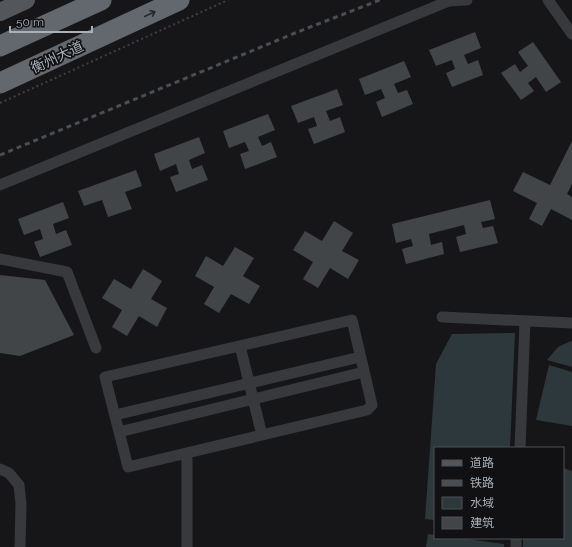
<svg xmlns="http://www.w3.org/2000/svg" width="572" height="547" font-family="Raleway,'Noto Sans SC',sans-serif">
<rect width="100%" height="100%" fill="#161618"/>
<path fill="#2c383c" d="M515,333L510,448H435V520L425,519L436,364L452,334Z
M571,341L572,342V367L547,360L558,347Z
M549,365L572,372V426L536,420Z
M563,468L572,471V547H523V538H563Z
M428,534L435,535V538H460L504,544V547H426Z"/>
<path fill="#424548" d="M475,32L481,48L464,55L468,64L478,60L483,75L452,87L446,73L455,69L452,60L436,66L429,50Z
M533,42L561,82L546,92L536,77L528,83L534,91L521,100L501,73L515,64L520,72L528,66L518,52Z
M404,61L411,77L394,84L398,93L407,90L413,104L382,117L376,102L385,98L381,89L365,95L359,79Z
M337,89L343,105L326,111L330,121L340,117L345,132L314,144L308,129L317,126L314,117L298,123L291,106Z
M268,114L275,130L258,137L262,146L271,142L277,157L245,169L240,154L249,151L245,142L229,148L223,131Z
M199,137L205,153L189,160L192,169L202,165L208,180L176,192L170,177L179,174L176,164L160,171L154,154Z
M572,141V184L567,194L572,197V220L551,209L542,226L529,219L537,203L513,191L523,172L550,185Z
M136,170L142,186L125,192L132,209L108,217L102,200L84,206L78,191Z
M490,200L495,219L481,222L483,228L493,226L498,243L460,252L456,237L466,234L464,225L429,234L431,245L442,242L444,254L406,264L402,249L413,246L411,239L396,243L392,224Z
M63,202L69,218L53,224L56,234L66,230L72,245L40,257L34,242L43,239L40,229L24,235L18,219Z
M334,221L353,233L342,251L359,260L348,279L330,268L318,288L303,279L313,262L293,250L305,231L322,241Z
M235,247L254,258L243,276L260,286L249,304L231,294L219,313L204,304L214,287L195,276L206,256L223,266Z
M143,269L162,281L151,299L167,308L157,327L139,316L127,336L112,327L122,310L102,298L114,279L131,289Z
M0,275L45,280L74,335L20,356L0,353Z"/>
<g fill="none" stroke-linecap="round" stroke-linejoin="round">
<path stroke="#3d4044" stroke-width="2" stroke-dasharray="2 3" stroke-linecap="butt" d="M0,103L228,0"/>
<path stroke="#37393d" stroke-width="11" d="M548,0L572,34
M0,185L449,1L467,0
M0,259L67,272L96,348
M442,317L572,323
M352,320L372,405L367,410L128,467L105,377Z
M240,346L262,435
M115,415L360,357
M119,432L364,372
M520,448L525,321
M187,453V547
M0,469L9,473L19,485L21,504L20,547
M516,547V538"/>
<path stroke="#53575c" stroke-width="18" d="M0,12L26,0"/>
<path stroke="#63686e" stroke-width="21" d="M0,46L101,0
M0,83L179,0"/>
<path stroke="#4a4e52" stroke-width="3" stroke-dasharray="5 4" stroke-linecap="butt" d="M0,155L295,33L380,0"/>
</g>
<defs><path id="oneway-shaft" d="M-6 0H5M1.5-3L5.5 0L1.5 3" fill="none" stroke-width="1.6" stroke-linecap="round" stroke-linejoin="round"/></defs>
<use stroke="#26272a" href="#oneway-shaft" transform="translate(150 14) rotate(-25)"/>
<g text-anchor="middle" stroke-width="3.5" stroke-linejoin="round" paint-order="stroke">
<g font-size="14" fill="#a8b0b8" stroke="#111113">
<text transform="translate(57 57) rotate(-25)" y="5">衡州大道</text>
</g>
</g>
<rect x="434" y="447" width="130" height="92" fill="#111113" stroke="#4d5155"/>
<rect x="442" y="460" width="20" height="6" fill="#53575c" stroke="#4d5155"/>
<text x="470" y="467" font-size="12" fill="#a8b0b8">道路</text>
<rect x="442" y="480" width="20" height="6" fill="#4a4e52" stroke="#4d5155"/>
<text x="470" y="487" font-size="12" fill="#a8b0b8">铁路</text>
<rect x="442" y="497" width="20" height="12" fill="#2c383c" stroke="#4d5155"/>
<text x="470" y="507" font-size="12" fill="#a8b0b8">水域</text>
<rect x="442" y="517" width="20" height="12" fill="#424548" stroke="#4d5155"/>
<text x="470" y="527" font-size="12" fill="#a8b0b8">建筑</text>
<path d="M10 26v6h82v-6" fill="none" stroke="#a8b0b8" stroke-width="2"/>
<text x="16" y="26" font-size="12" fill="#a8b0b8" stroke="#111113" stroke-width="3" paint-order="stroke">50 m</text>
</svg>
